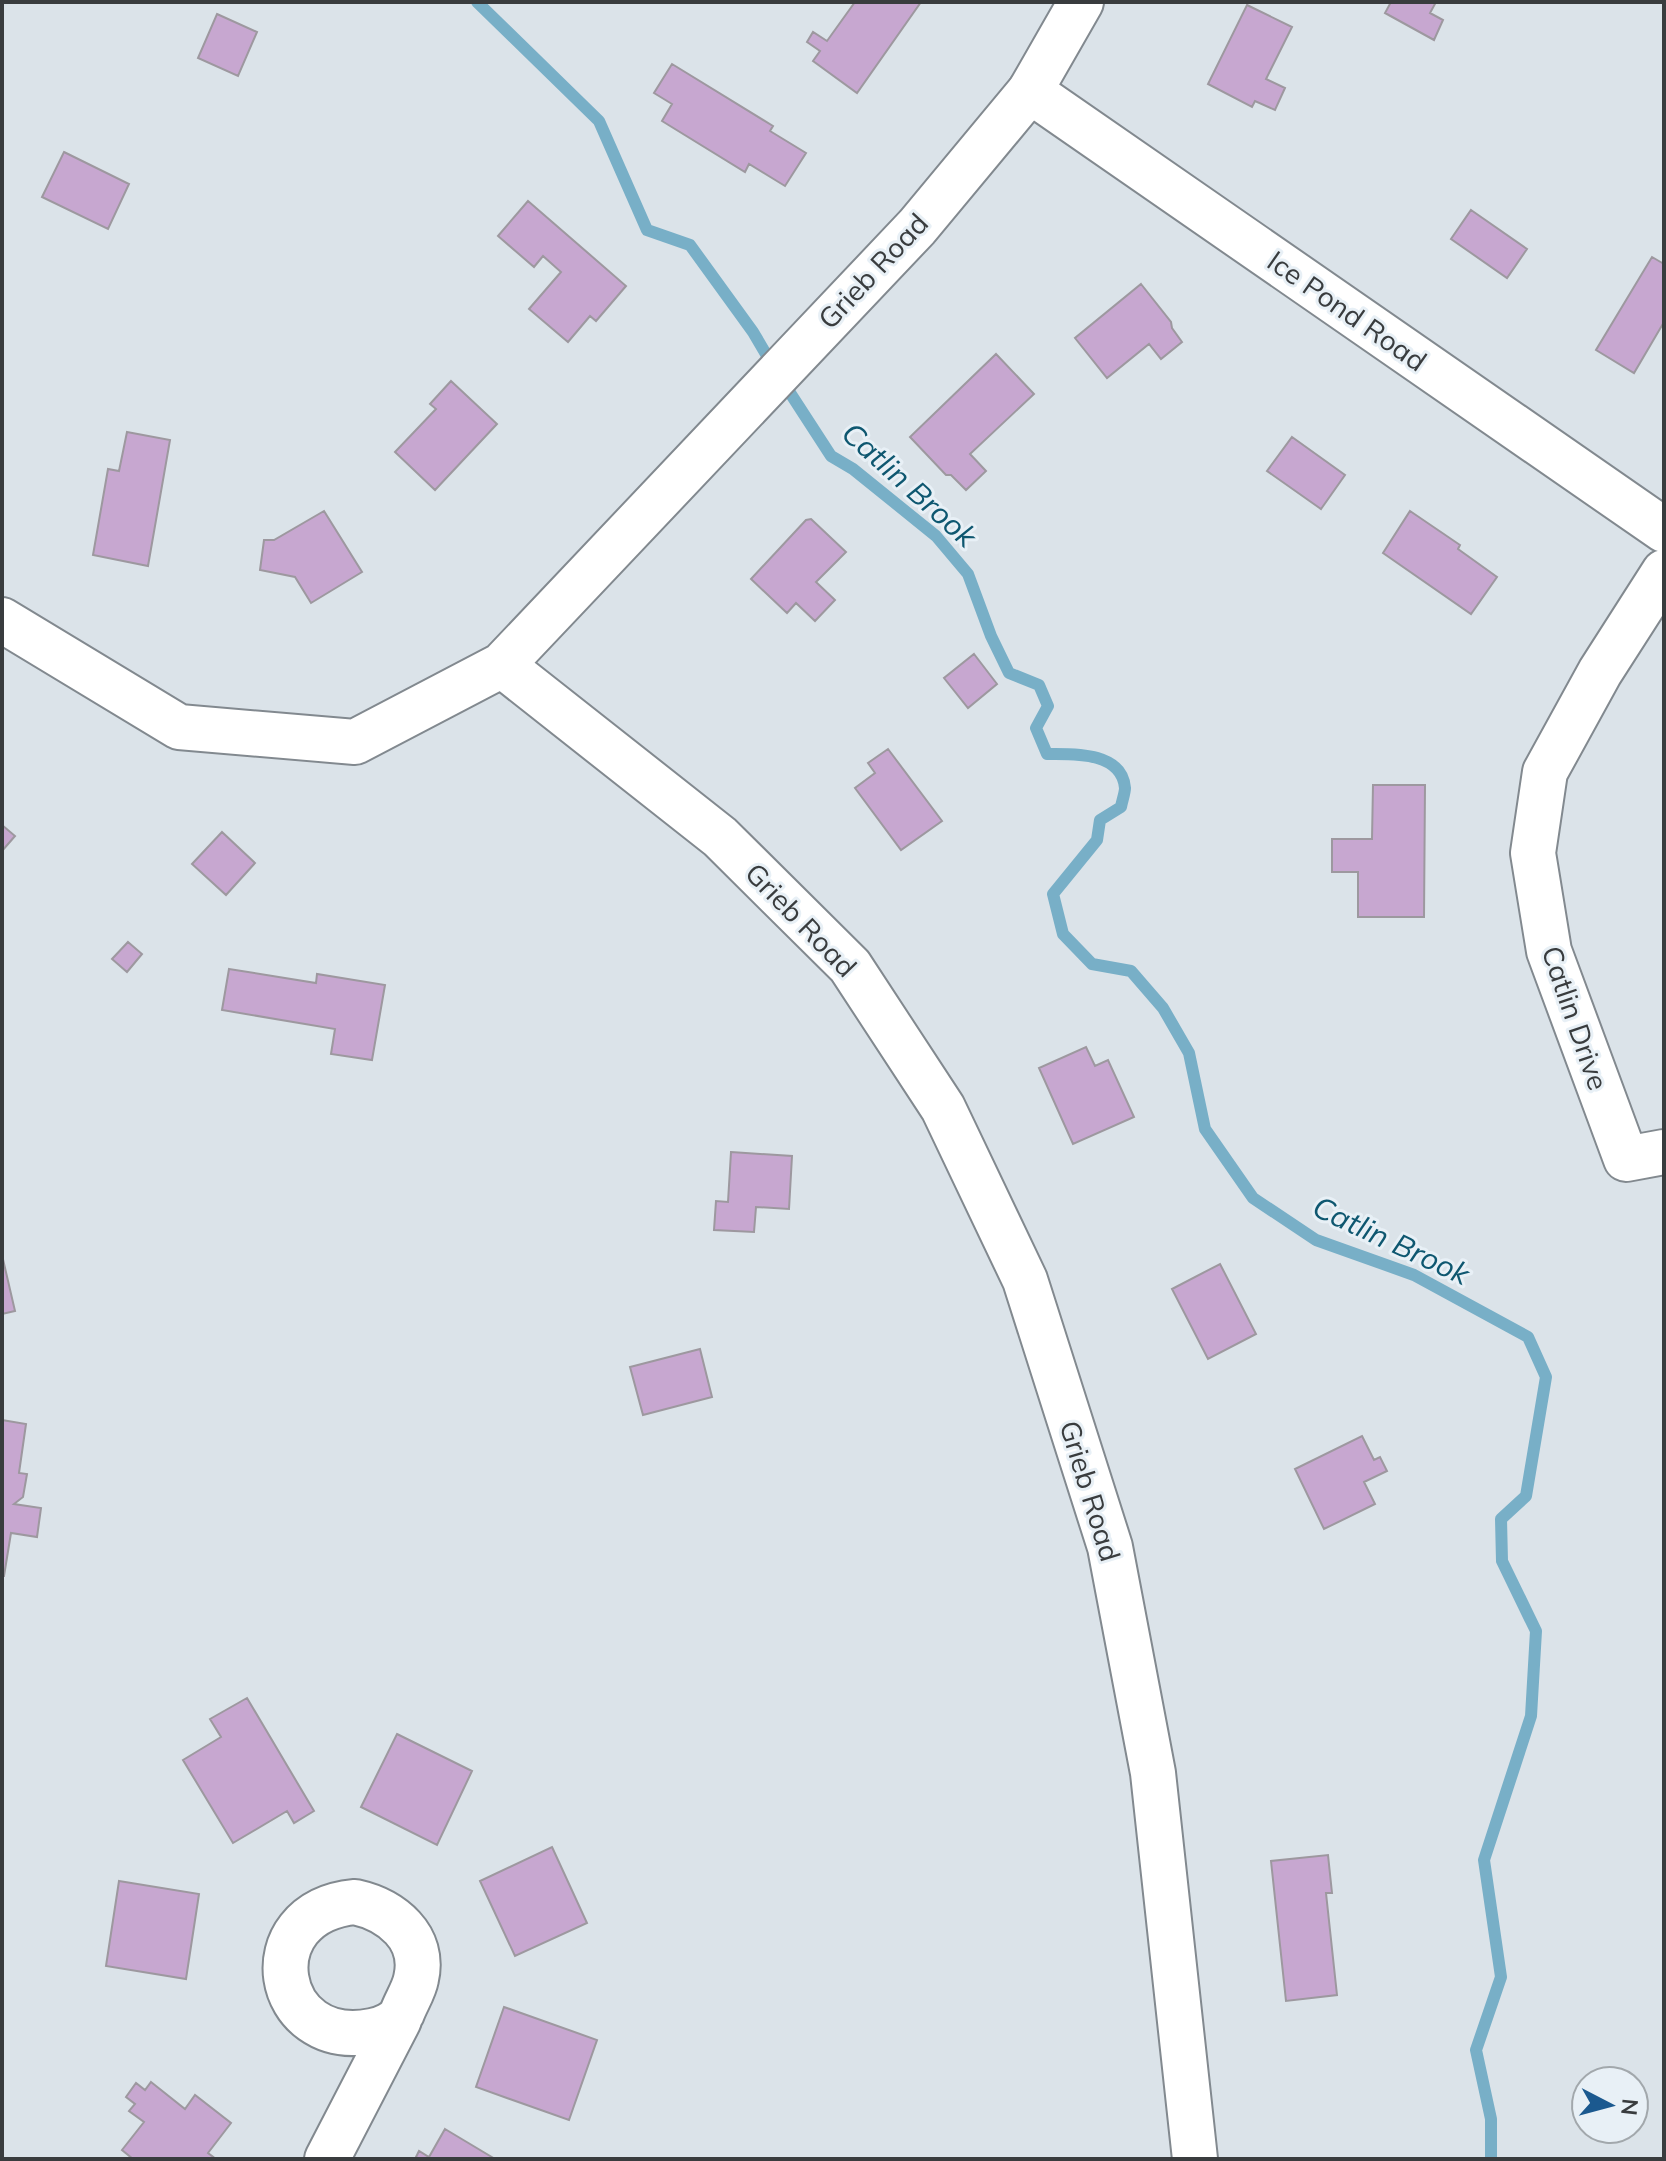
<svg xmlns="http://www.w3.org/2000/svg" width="1666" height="2161" font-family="Mulish,sans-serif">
<rect width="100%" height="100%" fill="#dbe3e9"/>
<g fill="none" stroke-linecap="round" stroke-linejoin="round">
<path stroke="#78afc7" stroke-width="12" d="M477,2L599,121L647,230L690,245L753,332L773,366
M783,382L831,456L853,469L936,536L968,574L991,636L1009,673L1039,685L1048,706L1036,728L1047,754C1072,754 1122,751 1125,788C1125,793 1122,801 1121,807L1100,820L1097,840L1053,894L1063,934L1092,964L1131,971L1163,1008L1189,1053L1205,1129L1253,1198L1316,1240L1414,1275L1528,1337L1546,1377L1526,1496L1501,1519L1502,1561L1536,1631L1531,1716L1484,1860L1501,1977L1476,2050L1491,2119V2159"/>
</g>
<path fill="#c7a7d0" stroke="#9d989f" stroke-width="2" d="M855,2H921L857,93L813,61L820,51L807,42L813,32L827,41Z
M1391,2H1436L1430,13L1443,20L1434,40L1385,13Z
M1247,5L1292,27L1266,79L1285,88L1275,110L1255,101L1252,107L1208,84Z
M217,14L257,32L238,76L198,58Z
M672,64L773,126L770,131L806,153L785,186L749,164L745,172L662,121L672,104L654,93Z
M64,152L129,184L108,229L42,197Z
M528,201L626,286L596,321L590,316L568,342L529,309L561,272L543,256L534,267L498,236Z
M1471,210L1527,249L1507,278L1451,239Z
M1652,257L1664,264V322L1634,373L1596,350Z
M1141,284L1171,322L1172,328L1182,342L1161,359L1149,344L1107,378L1075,338Z
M996,354L1034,394L970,454L986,471L966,490L951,475H946L910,437Z
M451,381L497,424L435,490L395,452L436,409L430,404Z
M127,432L170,440L148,566L93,555L108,469L119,471Z
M1292,437L1345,475L1321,509L1267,471Z
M324,511L362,572L311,603L295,577L260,570L264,540H274Z
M1410,511L1460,545L1458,549L1497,577L1471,614L1383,553Z
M811,519L846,552L816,582L835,600L815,621L796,603L787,613L751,579L806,520Z
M974,654L997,684L968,708L944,678Z
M888,749L942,821L901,850L855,788L875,773L868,763Z
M1373,785H1425L1424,917H1358V872H1332V839H1372Z
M2,825L15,836L2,851Z
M222,832L255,863L226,895L192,864Z
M128,942L142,954L127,972L112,959Z
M229,969L316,983L317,974L385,985L372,1060L331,1054L335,1029L222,1010Z
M1086,1047L1095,1066L1108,1060L1134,1117L1073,1144L1039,1068Z
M731,1152L792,1156L789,1209L756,1207L754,1232L714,1230L716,1201L728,1202Z
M2,1255L15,1311L2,1314Z
M1220,1264L1256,1334L1208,1359L1172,1289Z
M700,1349L712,1397L643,1415L630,1367Z
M2,1420L26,1424L19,1473L27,1474L23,1497L14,1504L41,1508L37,1537L11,1533L4,1576H2Z
M1362,1436L1374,1460L1380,1457L1387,1471L1364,1482L1375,1504L1324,1529L1295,1469Z
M247,1698L314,1811L294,1823L287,1811L233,1843L183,1760L221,1737L210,1719Z
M397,1734L472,1771L437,1845L361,1807Z
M552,1847L587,1923L515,1956L480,1881Z
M1328,1855L1332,1893H1326L1337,1995L1286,2001L1271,1861Z
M119,1881L199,1894L186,1979L106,1966Z
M504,2007L597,2040L569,2120L476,2087Z
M151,2082L185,2109L195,2095L231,2123L208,2153L216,2159H133L122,2150L144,2122L129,2111L135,2104L126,2097L136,2083L145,2090Z
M445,2129L495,2159H415L419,2151L429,2157Z"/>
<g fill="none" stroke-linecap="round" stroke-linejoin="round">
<defs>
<path id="street" d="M1030,91L1664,530
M1664,572L1600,672L1545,772L1533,853L1549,951L1626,1159L1664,1152
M355,1902C391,1910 426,1937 416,1979C414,1990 406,2002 402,2013C397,2023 383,2029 372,2031C272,2051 249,1912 355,1902Z
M327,2159L399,2020"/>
<path id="secondary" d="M2,620L179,727L355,742L502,665L917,227L1030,91L1081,2
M502,665L720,837L850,966L943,1108L1025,1280L1110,1547L1153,1773L1195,2159"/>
</defs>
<use href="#street" stroke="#82898f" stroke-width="48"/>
<use href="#secondary" stroke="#82898f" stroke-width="48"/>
<use href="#street" stroke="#fff" stroke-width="44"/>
<use href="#secondary" stroke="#fff" stroke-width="44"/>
</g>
<g text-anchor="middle" stroke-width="6" stroke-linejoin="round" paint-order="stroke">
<g font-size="28" fill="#393c3e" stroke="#e8f0f6">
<text transform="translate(873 271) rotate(-47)" y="10">Grieb Road</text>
<text transform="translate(1347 311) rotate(35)" y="10">Ice Pond Road</text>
<text transform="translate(801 920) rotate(46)" y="10">Grieb Road</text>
<text transform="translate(1575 1018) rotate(71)" y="10">Catlin Drive</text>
<text transform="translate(1090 1491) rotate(73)" y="10">Grieb Road</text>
</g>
<g font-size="30" font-style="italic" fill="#0e5770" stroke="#e8f0f6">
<text transform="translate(909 485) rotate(42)" y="10">Catlin Brook</text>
<text transform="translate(1391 1241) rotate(25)" y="10">Catlin Brook</text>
</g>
</g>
<rect width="1666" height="2161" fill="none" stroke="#393c3e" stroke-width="8"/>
<g transform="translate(1610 2105) rotate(96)"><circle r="38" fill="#e8f0f6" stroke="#a2a8ac" stroke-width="2"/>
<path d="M0-6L14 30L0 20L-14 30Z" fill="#1b598f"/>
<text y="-12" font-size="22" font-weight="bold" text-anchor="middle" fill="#393c3e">N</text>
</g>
</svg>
